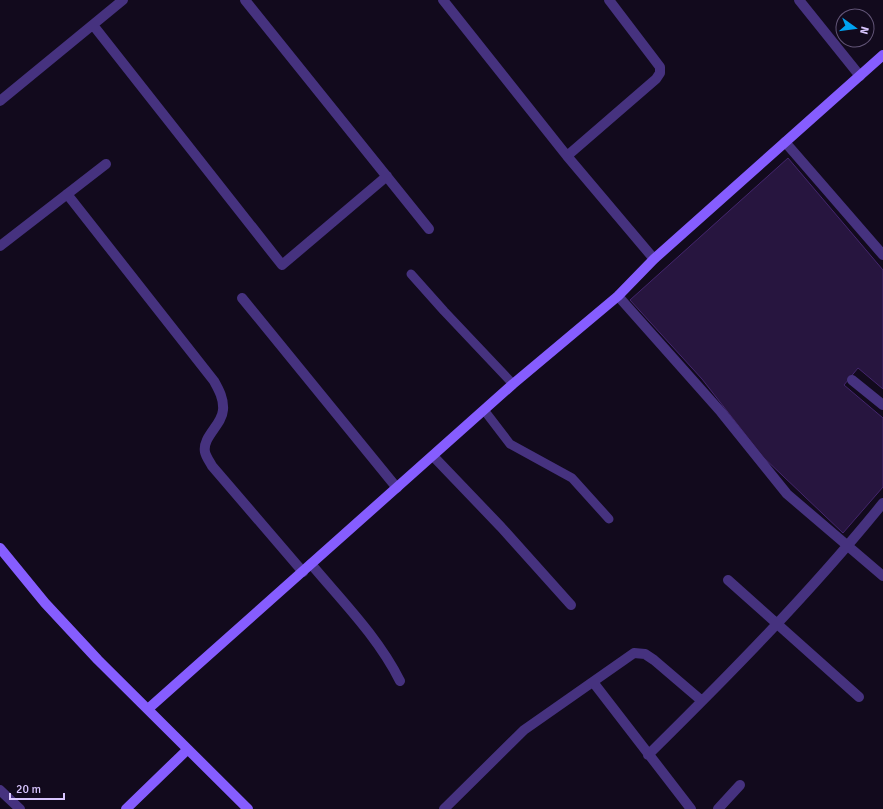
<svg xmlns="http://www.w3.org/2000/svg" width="883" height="809" font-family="Signika,sans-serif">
<rect width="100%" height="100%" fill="#120a1d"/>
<path fill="#27153f" stroke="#44266d" d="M788,158L883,270V389L858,368L844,385L883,418V487L843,533L763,457L702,379L630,300Z"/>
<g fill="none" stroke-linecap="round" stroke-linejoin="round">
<path stroke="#46327f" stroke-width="9" d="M411,274L444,311L513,384
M484,410L510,444L572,478L609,519"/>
<path stroke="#46327f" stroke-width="10" d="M245,0L429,229
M443,0L567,156L654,259
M799,0L860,76
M93,25L282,265L387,176
M0,101L123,0
M785,142L883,255
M567,156L656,79L660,73V67L609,0
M67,194L214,381C219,390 224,399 223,410C222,425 202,437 205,452C206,457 210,462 212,466L303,572
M0,246L106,164
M618,296L721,412L787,494L883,576
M242,298L397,488
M852,380L883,405
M433,456L501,527L571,605
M311,564C342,601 378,637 400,681
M728,580L859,697
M593,682L691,809
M648,755C730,674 810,593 883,503
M0,790L20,809
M444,809L524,730L634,653L645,654L654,660L702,701
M718,809L740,785"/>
<path stroke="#865dff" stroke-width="10" d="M0,548L45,603L98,660L248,809
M148,709L513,384L618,296L654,259L883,55
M126,809L187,750"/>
</g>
<g transform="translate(855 28) rotate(104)"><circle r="19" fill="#120a1d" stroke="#625577"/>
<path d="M0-3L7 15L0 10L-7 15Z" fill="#00a3f1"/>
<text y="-6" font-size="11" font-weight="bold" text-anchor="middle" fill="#d9c6ff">N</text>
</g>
<path d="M10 793v6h54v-6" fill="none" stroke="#d9c6ff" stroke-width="2"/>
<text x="16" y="793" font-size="12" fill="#d9c6ff" stroke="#120a1d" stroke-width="3" paint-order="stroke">20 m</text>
</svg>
